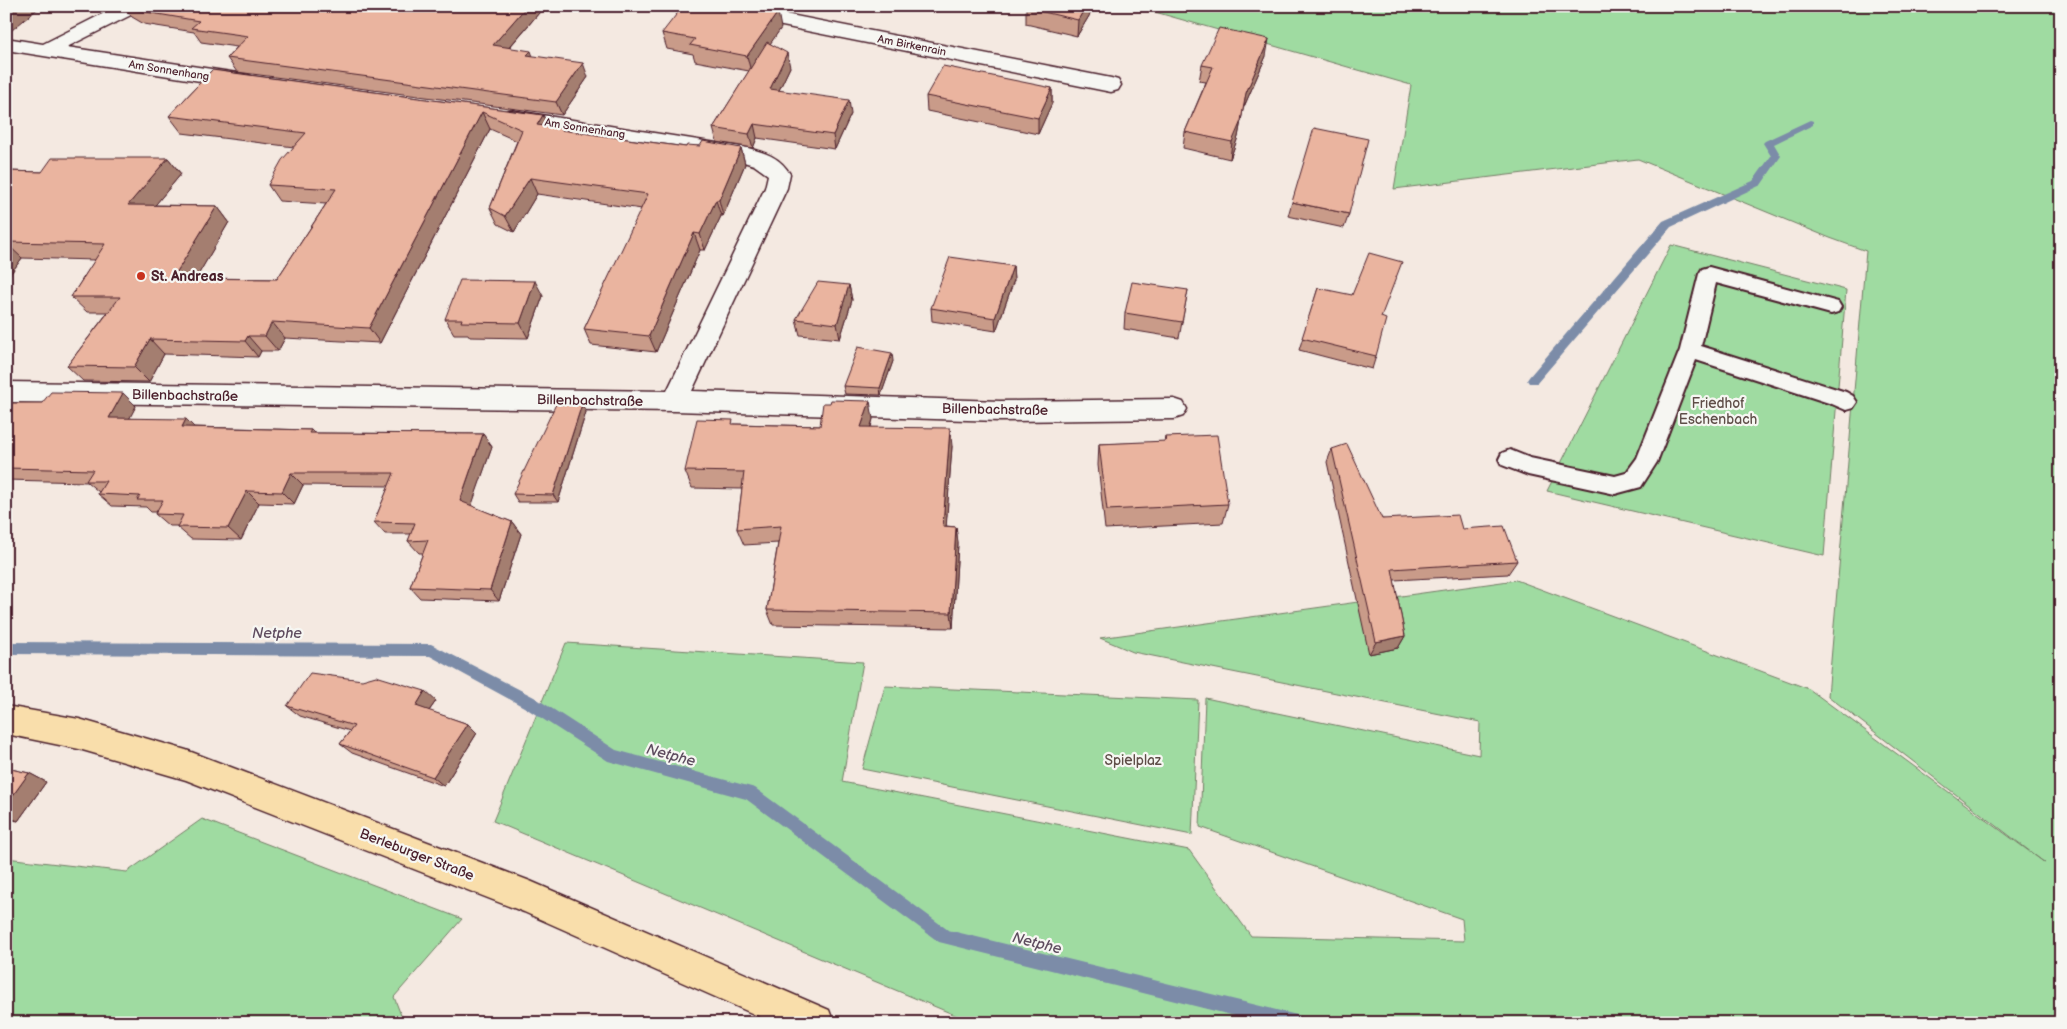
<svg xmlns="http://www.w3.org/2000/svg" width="2067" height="1029" font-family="'Balsamiq Sans',sans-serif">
<rect width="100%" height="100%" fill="#f4e9e1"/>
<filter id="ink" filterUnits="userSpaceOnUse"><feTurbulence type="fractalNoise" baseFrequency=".02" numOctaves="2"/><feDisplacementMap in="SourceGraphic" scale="10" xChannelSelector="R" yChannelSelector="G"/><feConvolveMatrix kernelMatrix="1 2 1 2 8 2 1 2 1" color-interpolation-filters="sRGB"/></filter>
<g filter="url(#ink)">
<path fill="#9fdba1" stroke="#747d66" d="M1134,6H2061V1023H974L493,821L566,643L863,662L842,782L1189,850L1251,936L1464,941L1462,919L1200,827L1205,698L1479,755L1480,722L1133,652L1100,638L1516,580L1809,689L2045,863L1828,696L1866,251L1830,238L1638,159L1394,189L1411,85Z
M1671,245L1846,290L1824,556L1547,491Z
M885,686L1198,700L1192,835L862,769Z
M202,819L462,919L394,997L404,1023H6V858L127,872Z"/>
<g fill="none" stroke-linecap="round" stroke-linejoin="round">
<path fill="#7b8ca8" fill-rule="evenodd" d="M1810,120L1813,121V125L1774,144L1781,156L1761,185L1671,227L1537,383H1529L1527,380L1529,377L1663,221L1753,181L1771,156L1763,143L1765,141Z
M6,642L431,644L534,697L616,750L755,788L948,930L1297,1015L1303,1017L1305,1023H1263L939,942L746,799L608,761L524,707L430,656L6,654Z"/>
<defs>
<path id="service" d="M1709,267L1838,302L1841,307L1838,312L1831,314L1716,283L1701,346L1846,392L1853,396L1857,402L1853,408L1846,410L1832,404L1696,360L1657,462L1641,487L1615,494L1528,475L1502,465L1499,459L1502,453L1510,450L1530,458L1615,476L1626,473L1637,458L1680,350L1699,274L1702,269Z"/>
<path id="minor" d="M118,6H144L141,10L67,47L244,74L251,76L254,81L251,86L244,88L6,50V38L43,44Z
M703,6H744L1111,78L1118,80L1121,85L1118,90L1111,92L713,12L706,10Z
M510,110L748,148C766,153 780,157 790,174L787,188L692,391L1000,401L1174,399L1183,402L1187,409L1183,416L1174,419L1000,421L675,411L6,402V382L667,391L765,188L768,175L754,165L740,161L502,122L499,117L502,112Z"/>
<path id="primary" d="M6,706L79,719L186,750L530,881L829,1010L834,1023H774L524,912L186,780L79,749L6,734Z"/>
</defs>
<use href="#service" stroke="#4a1f2b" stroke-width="4"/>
<use href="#minor" stroke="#4a1f2b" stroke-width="3"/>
<use href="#primary" stroke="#4a1f2b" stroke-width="3"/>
<use href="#service" fill="#f6f6f2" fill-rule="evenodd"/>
<use href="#minor" fill="#f6f6f2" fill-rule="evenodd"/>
<use href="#primary" fill="#f9deab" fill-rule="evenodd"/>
</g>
<path fill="#c99b89" stroke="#4a1f2b" d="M124,6H545L509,48L588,77L562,115L237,72L227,58L237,47L201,42L194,32L144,24L132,17Z
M755,6H796L791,13Z
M1095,6L1077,36L1026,24V8Z
M781,28L770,43L790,67L779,90L851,114L835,149L757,138L753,148L717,142L713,128L749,71L695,61L693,54L667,49L662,33Z
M1266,56L1243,109L1238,137L1230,159L1183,148L1185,132L1206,82L1199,81L1202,65Z
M212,70L543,115L548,126L562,128L563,130L686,147L700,146L741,148L745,164L723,216H721L705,250H700L656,352L591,345L584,329L642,209L537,194L514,232L498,224L490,208L517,141L490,129L380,343L285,338L278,351H261L258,357L164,354L149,382L83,381L67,366L108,312H87L71,297L95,260L22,258L6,280V171L42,172L168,158L181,174L155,205L217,206L229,222L196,278L277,279L326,204L279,201L268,185L294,147L182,133L169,116Z
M1052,88V103L1038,134L927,111L926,96Z
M1292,202L1349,214L1344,228L1288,216Z
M1013,266L1014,280L996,331L932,321L931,308Z
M849,285L852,300L840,339L800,335L796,319Z
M1318,288L1376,356L1372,369L1299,350Z
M1188,290L1179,338L1124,329L1125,313Z
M543,296L528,338L470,337L468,334H454L445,319Z
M893,361L881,395L845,394L843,386Z
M6,403L136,406L129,418L194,427L311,430L314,433L483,434L492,447L471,506L512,522L521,534L499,601L420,598L410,587L423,553H419L408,541L411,534H385L374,522L389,486L303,485L294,504L259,503L241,540L191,539L177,527V526H169L155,514L156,512H151L146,507L112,506L98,494L99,492L87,482L6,480Z
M586,412L558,502H518L513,494Z
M873,419L871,427L952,446L946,526L956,527L958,543L953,628L773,625L767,610L778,543L744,545L737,529L742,489L692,488L685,471L734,424L820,426Z
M1165,437L1228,504L1223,523L1105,529L1098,465L1099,444L1164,442Z
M1332,449L1382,519L1462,529L1517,561L1508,574L1394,580L1405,636L1398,648L1369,654L1327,462Z
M436,701L429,711L468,724L477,733L444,786L352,753L340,744L350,731L300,716L287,706Z
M6,768L29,773L46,782L18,821L6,819Z"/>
<path fill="#a47e6f" stroke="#4a1f2b" d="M13,6H41L6,35V11Z
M527,6H545L499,59L493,45Z
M789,6H796L791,13Z
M1086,6H1095L1077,36L1078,20Z
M778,12L781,28L751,72L747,56Z
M1269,39L1266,56L1243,109L1238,137L1230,159L1232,142L1246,93Z
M531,51L536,65L527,55Z
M787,53L790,67L773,103L770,89Z
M583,63L588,77L562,115L556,102Z
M1052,88V103L1038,134V118Z
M849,100L851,114L835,149L833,135Z
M482,112L490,129L380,343L369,328Z
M543,115L551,132L537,125Z
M754,124L757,138L753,148L749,134Z
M741,148L745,164L723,216L719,200Z
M168,158L181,174L142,221L128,205Z
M530,178L537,194L514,232L505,216Z
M716,200L721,216L705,250L700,234Z
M217,206L229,222L187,294L173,278Z
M694,233L700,250L656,352L649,336Z
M6,243L22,258L6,280Z
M1013,266L1014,280L996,331L995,318Z
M535,281L543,296L528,338L520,323Z
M849,285L852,300L840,339L837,324Z
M272,322L285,338L278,351L265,336Z
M248,336L261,351L258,357L245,341Z
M150,339L164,354L149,382L134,367Z
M892,353L893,361L881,395L880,388Z
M123,393L136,406L123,431L109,418Z
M870,401L873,419L865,445L861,427Z
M582,404L586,412L558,502L553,495Z
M186,419L199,432L182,427Z
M950,428L952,446L945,543L943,526Z
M483,434L492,447L469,513L460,501Z
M291,473L303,485L294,504L282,492Z
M247,491L259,503L241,540L228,528Z
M512,522L521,534L499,601L490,590Z
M956,527L958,543L953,628L951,613Z
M1405,636L1398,648L1369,654L1376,642Z
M425,691L436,701L426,715L416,706Z
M468,724L477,733L444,786L433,777Z
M29,773L46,782L18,821L6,816V805Z"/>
<path fill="#eab49f" stroke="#4a1f2b" d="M6,6H13L6,11Z
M127,6H527L493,45L531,51L527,55L583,63L556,102L227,58L248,36L191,28L199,21L134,10Z
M683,6H750L778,12L747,56L690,45L695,39L662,33Z
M1027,6H1086L1078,20L1026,8Z
M1219,28L1269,39L1246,93L1241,121L1232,142L1185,132L1213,67L1202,65Z
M767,42L787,53L770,89L849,100L833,135L754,124L749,134L713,128Z
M943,66L1052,88L1038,118L926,96Z
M212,70L543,115L537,125L562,128L561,130L686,147L687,145L700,146L703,141L741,148L719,200H716L700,234L694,233L649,336L584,329L648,194L530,178L505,216L490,208L522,130L482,112L369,328L272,322L265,336H248L245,341L150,339L134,367L67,366L120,297H71L105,244L6,242V171L42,172L52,158H168L128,205L217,206L173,278L277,279L336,189L268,185L282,160L306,133L169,116Z
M1314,128L1368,139L1349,214L1292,202Z
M1369,253L1402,262L1381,317L1386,319L1376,356L1302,338L1318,288L1352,295Z
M950,257L1013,266L995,318L931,308Z
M460,280L535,281L520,323L461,322L462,319H445Z
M818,282L849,285L837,324L796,319Z
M1132,282L1188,290L1182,322L1125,313Z
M858,347L892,353L880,388L843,386Z
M51,392L123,393L109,418L186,419L182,427L311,430L309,433L483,434L460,501L512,522L490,590L410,587L428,540L408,541L415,523L374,522L394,473H291L282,492L247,491L228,528L177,527L183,515L155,514L163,500H137L140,496L98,494L106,481H86L93,470L6,468V403H42Z
M831,400L870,401L861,427L950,428L943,526L956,527L951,613L767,610L781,526L737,529L744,472L685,471L697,419L733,420L732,424L820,426L823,403H830Z
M556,404H582L553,495L513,494Z
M1217,435L1228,504L1107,510L1099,444L1166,441L1165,437Z
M1347,444L1382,519L1458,515L1462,529L1504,526L1517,561L1392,569L1405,636L1376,642L1332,449Z
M310,673L362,680L376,676L425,691L416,706L468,724L433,777L340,744L354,726L287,706Z
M6,768L29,773L6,805Z"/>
</g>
<circle fill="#c8321e" stroke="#f6f6f2" stroke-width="2" cx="141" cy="276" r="5"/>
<g text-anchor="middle" stroke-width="4.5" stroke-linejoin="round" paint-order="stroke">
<g font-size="11" fill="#4a1f2b" stroke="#f6f6f2">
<text transform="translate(912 45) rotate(11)" y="4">Am Birkenrain</text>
<text transform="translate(169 70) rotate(9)" y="4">Am Sonnenhang</text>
<text transform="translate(585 128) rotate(9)" y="4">Am Sonnenhang</text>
</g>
<g font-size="14" font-weight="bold" fill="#4a1f2b" stroke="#f6f6f2" text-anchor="start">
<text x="151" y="281">St. Andreas</text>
</g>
<g font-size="14" fill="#4a1f2b" stroke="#f6f6f2">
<text transform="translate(185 395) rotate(1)" y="5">Billenbachstraße</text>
<text transform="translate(590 400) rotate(1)" y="5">Billenbachstraße</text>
<text transform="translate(995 409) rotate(1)" y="5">Billenbachstraße</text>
<text transform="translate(417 854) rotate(21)" y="5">Berleburger Straße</text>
</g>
<g font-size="14" fill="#5f4e48" stroke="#f6f6f2">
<text x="1718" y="408">Friedhof<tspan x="1718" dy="16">Eschenbach</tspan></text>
<text x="1133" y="765">Spielplaz</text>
</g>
<g font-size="15" font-style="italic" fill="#5e4c5f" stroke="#f6f6f2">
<text x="277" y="638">Netphe</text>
<text transform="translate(671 755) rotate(15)" y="5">Netphe</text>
<text transform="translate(1037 943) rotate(14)" y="5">Netphe</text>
</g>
</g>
<rect width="2067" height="1029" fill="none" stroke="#f6f6f2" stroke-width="25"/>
<rect x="12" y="12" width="2042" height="1004" fill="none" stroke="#4a1f2b" stroke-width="2" filter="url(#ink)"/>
</svg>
